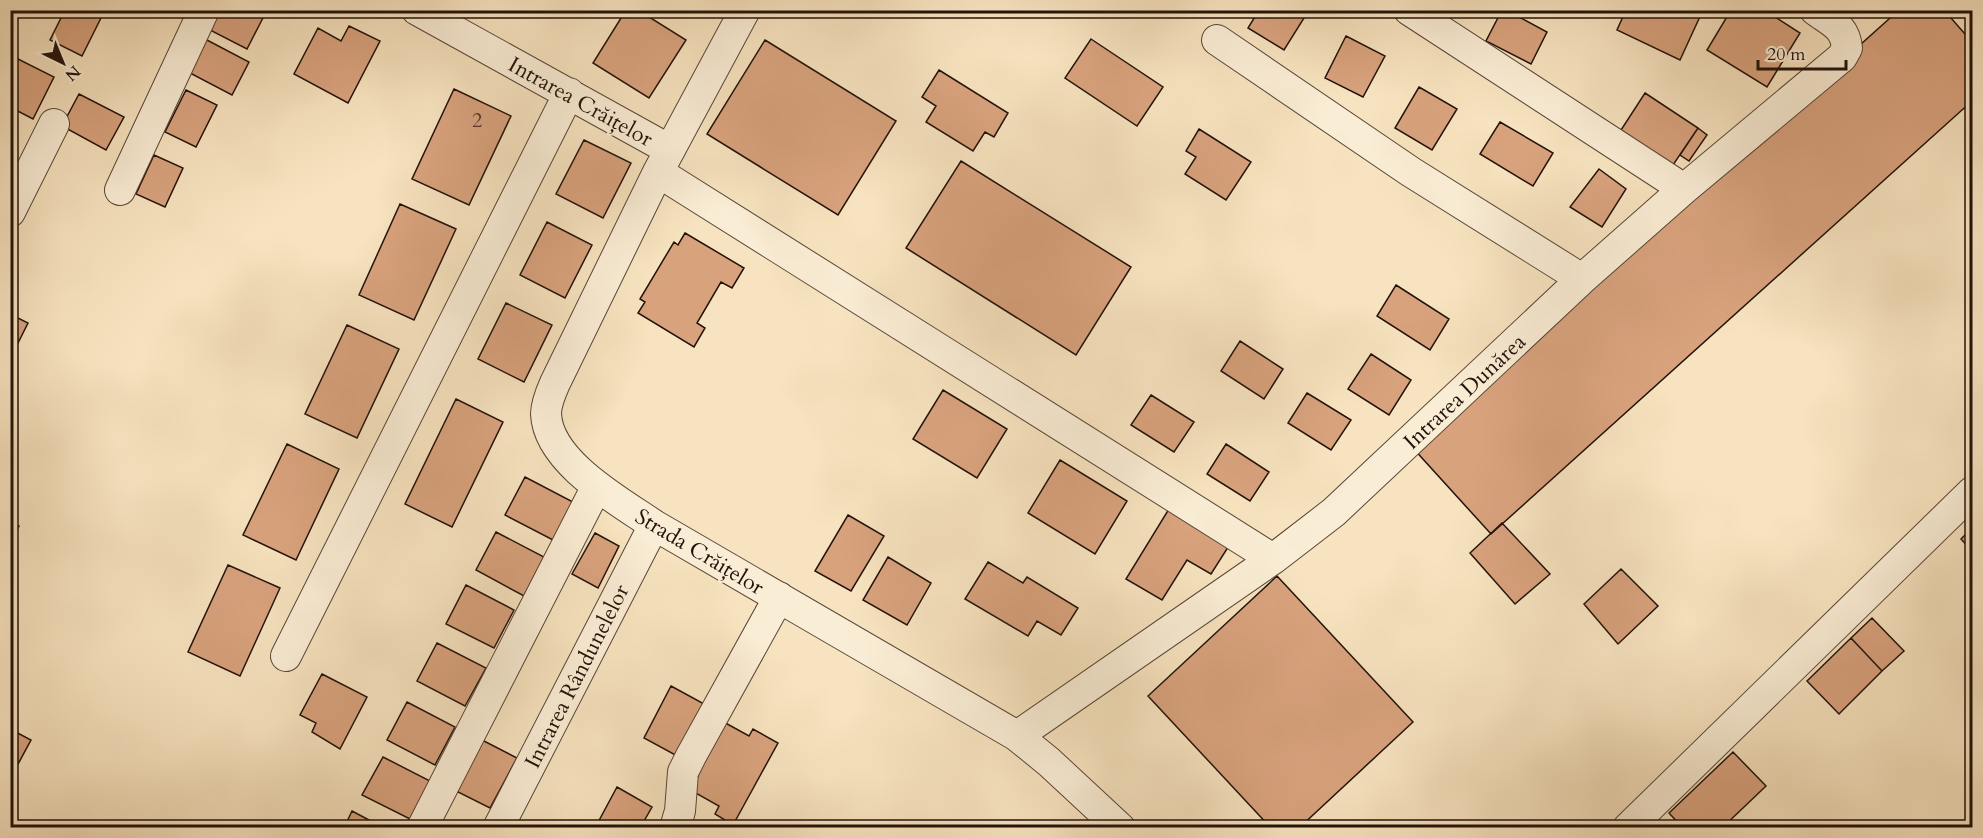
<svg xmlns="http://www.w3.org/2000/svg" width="1983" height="838" font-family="Cardo,serif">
<rect width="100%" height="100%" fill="#f7e3bf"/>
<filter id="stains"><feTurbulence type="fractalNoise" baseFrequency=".00333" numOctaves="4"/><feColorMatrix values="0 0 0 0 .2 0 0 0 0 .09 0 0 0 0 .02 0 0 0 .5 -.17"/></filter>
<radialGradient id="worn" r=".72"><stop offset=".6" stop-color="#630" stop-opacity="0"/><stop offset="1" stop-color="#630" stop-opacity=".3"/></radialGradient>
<path fill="#d8a27d" stroke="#22120b" stroke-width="1.5" d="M65,10H105L82,56L50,40Z
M215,10H267L247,49L206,28Z
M626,10H638L686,40L649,98L593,63Z
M1259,10H1309L1284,50L1248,28Z
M1502,10H1506L1547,32L1531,64L1486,41Z
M1626,10H1703L1680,60L1617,30Z
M1731,10H1764L1800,33L1767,87L1707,50Z
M1899,10H1944L1972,42V101L1491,534L1412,447Z
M349,26L380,41L348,103L294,74L318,28L341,41Z
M1346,36L1385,56L1363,97L1325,78Z
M205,39L249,62L232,95L188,72Z
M1091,39L1163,87L1137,126L1065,78Z
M765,40L896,121L838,215L707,134Z
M12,56L54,77L33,119L10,107Z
M939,70L1008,113L994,137L985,132L973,151L926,122L936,106L922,97Z
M1419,87L1457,109L1432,150L1395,128Z
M454,89L511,116L469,205L412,179Z
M186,90L217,105L196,147L165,132Z
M1645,93L1698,128L1673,165L1621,130Z
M79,94L124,117L106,150L62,126Z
M1500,122L1553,153L1533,186L1480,154Z
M1698,128L1707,135L1689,161L1680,155Z
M1199,129L1251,162L1226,200L1185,174L1196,157L1186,151Z
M584,140L631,163L603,218L556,194Z
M154,155L183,168L165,207L136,194Z
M961,161L1131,267L1076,355L906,248Z
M1599,169L1626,189L1602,227L1570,207Z
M400,204L456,229L414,320L359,295Z
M547,222L592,245L565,298L520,275Z
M685,233L744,268L732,288L721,282L697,323L705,328L694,347L638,313L645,302L640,299L674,242L678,245Z
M1396,285L1449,319L1430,350L1377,316Z
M506,303L552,325L524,382L478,359Z
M10,314L28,323L10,359Z
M347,325L399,349L357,438L305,414Z
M1240,341L1283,369L1264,399L1221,371Z
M1371,354L1411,380L1389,415L1348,389Z
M943,390L1007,429L977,478L913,439Z
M1307,393L1351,420L1331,450L1288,423Z
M1151,395L1194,422L1174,452L1131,425Z
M456,399L503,422L452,527L405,504Z
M287,444L339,469L296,560L243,535Z
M1226,444L1269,472L1250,501L1207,474Z
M1060,460L1127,501L1095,554L1028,513Z
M525,477L573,502L553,540L505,515Z
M1172,504L1232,541L1211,574L1187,560L1162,600L1126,579Z
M848,515L884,536L851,591L815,571Z
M10,522L19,526L10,544Z
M1502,523L1550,574L1515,604L1470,553Z
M1972,528V551L1961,539Z
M496,532L544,557L524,596L476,570Z
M595,533L619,546L598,588L572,574Z
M888,557L931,583L907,625L863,600Z
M988,562L1023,583L1027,577L1078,608L1061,635L1037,621L1028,636L965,599Z
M228,565L280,588L240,676L188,652Z
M1621,569L1658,606L1618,644L1584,604Z
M1277,576L1413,722L1299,828H1271L1148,696Z
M466,585L514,610L494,648L446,624Z
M1872,618L1904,651L1882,671L1851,638Z
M1851,638L1882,671L1839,714L1807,681Z
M437,643L486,668L465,706L417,681Z
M322,674L367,697L340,749L312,732L316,723L300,715Z
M671,686L706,705L679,757L644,738Z
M407,702L455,727L435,765L387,740Z
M720,720L749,736L753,729L778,743L733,825L715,814L719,806L692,791Z
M10,729L31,740L10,779Z
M482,740L517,758L490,808L456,791Z
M1733,752L1766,786L1722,828H1683L1669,813Z
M383,757L430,781L410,819L362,795Z
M617,787L652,807L640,828H595Z
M352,811L384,828H344Z"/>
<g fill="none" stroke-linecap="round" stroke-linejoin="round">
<defs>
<path id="minor" d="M417,10L670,150
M745,10L658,172L555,383C551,392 546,404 546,414C548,462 619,501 654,525L1017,736L1049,762L1120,828
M1409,10L1684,189
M1217,40L1411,172L1582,279
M658,172L1273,559
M120,190L204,10
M10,212L54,124
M286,656L569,93
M1017,736L1273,559L1334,512L1582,279L1684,189L1842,57L1847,48C1845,26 1831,22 1815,10
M422,828L597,486
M498,828L654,525
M675,828L680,811L683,772L691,756L779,597
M1628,828L1972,492"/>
</defs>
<use href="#minor" stroke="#574638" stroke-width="32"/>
<use href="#minor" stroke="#faedd5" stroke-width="30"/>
</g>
<g text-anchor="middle" stroke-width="4.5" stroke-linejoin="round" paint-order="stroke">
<g font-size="20" fill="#503628">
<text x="477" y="127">2</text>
</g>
<g font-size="22" fill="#22120b" stroke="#faedd5">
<text transform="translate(581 101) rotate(29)" y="8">Intrarea Crăițelor</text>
<text transform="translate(1464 391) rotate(-43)" y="8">Intrarea Dunărea</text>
<text transform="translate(700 551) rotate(31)" y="8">Strada Crăițelor</text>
<text transform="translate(576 676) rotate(-63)" y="8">Intrarea Rândunelelor</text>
</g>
</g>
<rect width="1983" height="838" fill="none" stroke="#f7e3bf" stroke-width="36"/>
<rect x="12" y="12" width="1959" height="814" fill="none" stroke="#22120b" stroke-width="3"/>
<rect x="18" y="18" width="1947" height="802" fill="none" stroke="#22120b" stroke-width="1.5"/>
<g transform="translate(63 63) rotate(137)" stroke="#faedd5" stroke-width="4.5" paint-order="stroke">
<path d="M0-4.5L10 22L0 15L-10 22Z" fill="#22120b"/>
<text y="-9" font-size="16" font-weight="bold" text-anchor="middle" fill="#22120b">N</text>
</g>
<path d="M1758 60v9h88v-9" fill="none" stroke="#22120b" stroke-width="3"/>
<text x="1767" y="60" font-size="18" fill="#22120b" stroke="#faedd5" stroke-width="4.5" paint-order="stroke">20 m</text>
<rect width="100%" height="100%" filter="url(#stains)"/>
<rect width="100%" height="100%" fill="url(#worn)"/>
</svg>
